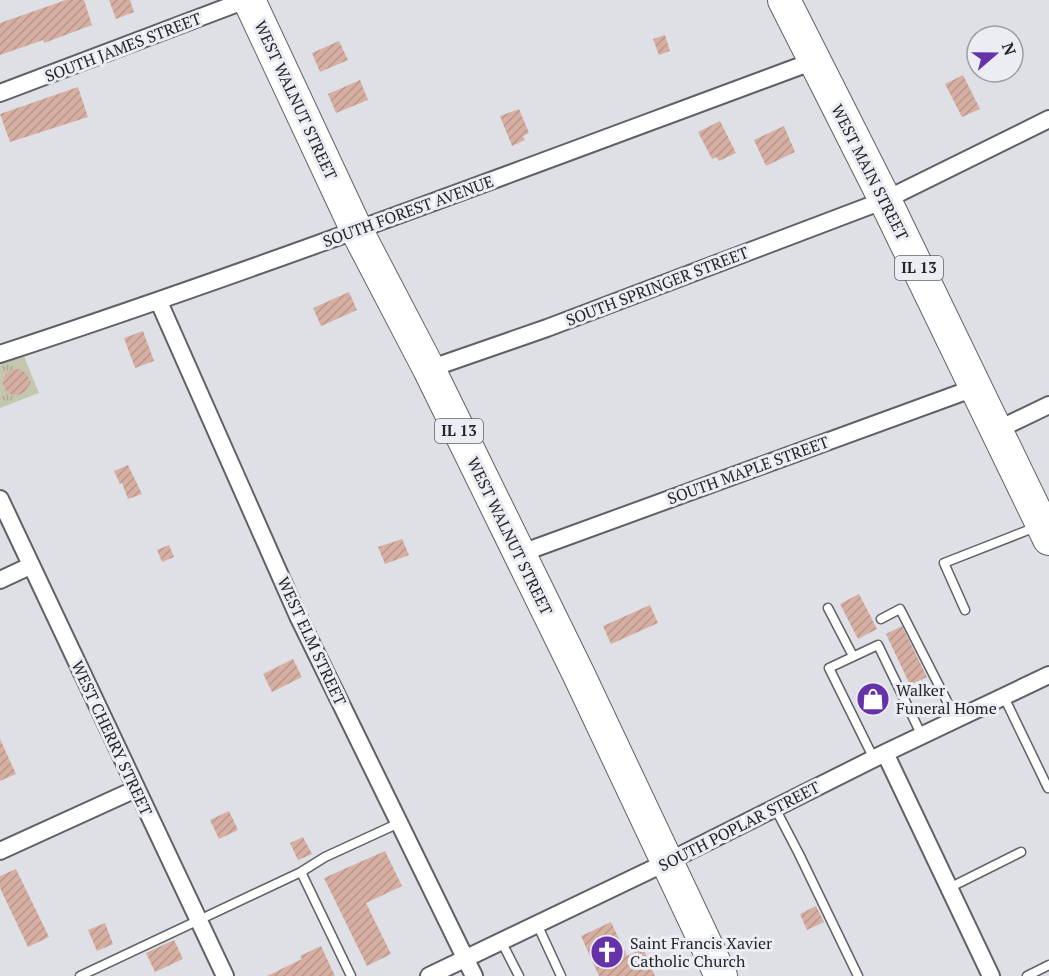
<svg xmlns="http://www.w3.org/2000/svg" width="1049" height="976" font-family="'PT Serif',serif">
<defs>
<pattern id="grass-tufts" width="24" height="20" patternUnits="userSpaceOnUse" patternTransform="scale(1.5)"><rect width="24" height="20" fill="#c4c7ad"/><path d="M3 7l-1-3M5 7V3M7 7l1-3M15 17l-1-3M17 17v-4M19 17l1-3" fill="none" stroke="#a8ab95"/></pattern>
<pattern id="building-hatch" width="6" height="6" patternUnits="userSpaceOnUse" patternTransform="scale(1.5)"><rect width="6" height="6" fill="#d7afa2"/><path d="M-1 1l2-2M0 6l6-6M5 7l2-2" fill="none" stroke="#b8968c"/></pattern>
</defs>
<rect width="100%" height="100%" fill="#dee0e6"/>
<path fill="url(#grass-tufts)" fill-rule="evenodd" d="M23,354L39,393L0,408V362ZM16,369L25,373L28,383L23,392L15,394L5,388L3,380L9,371Z"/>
<path fill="url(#building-hatch)" d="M66,0H84L92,25L44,43L43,40L0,55V23Z
M109,0H130L134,12L116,19Z
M665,35L670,51L659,55L653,39Z
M339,41L348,60L320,72L312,53Z
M963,75L980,109L962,117L945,84Z
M360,80L368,100L336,113L328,94Z
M78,87L88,117L10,142L0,114Z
M519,109L529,133L523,136L525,140L512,146L500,116Z
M720,121L736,153L719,161L716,157L712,159L698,132Z
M784,126L795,152L766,166L754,140Z
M349,292L357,310L321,326L313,308Z
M143,331L154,361L135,368L124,338Z
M3 382a13 13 0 1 1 26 0a13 13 0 1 1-26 0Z
M128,465L142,494L128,499L122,483L120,484L114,471Z
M402,539L409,555L385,564L378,547Z
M169,545L174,557L162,562L157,550Z
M859,594L877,629L858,639L840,604Z
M650,605L658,623L611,644L603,626Z
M902,626L927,677L910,685L886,634Z
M293,659L302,677L272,692L263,674Z
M0,739L16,774L0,781Z
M229,811L238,830L219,839L210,820Z
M303,837L312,854L298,860L290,843Z
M385,851L402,886L366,903L391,954L367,966L324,878Z
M16,869L49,937L28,947L0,888V876Z
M816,906L824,922L807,930L800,914Z
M611,922L627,956L643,948L655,976H599L581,936Z
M105,923L113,944L97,951L88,930Z
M174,940L183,959L155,972L146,953Z
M321,946L335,976H267L302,959L300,956Z"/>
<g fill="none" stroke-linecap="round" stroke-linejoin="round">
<defs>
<path id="lane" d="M828,608L853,656
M965,610L944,563L1036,527
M881,619L900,609L956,719
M1004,697L1048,788
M874,759L829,668L878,645L922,736
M775,808L799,854L858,976
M301,872L351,976
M949,888L1021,852
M537,924L561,976
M501,941L519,976
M80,976L301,872L325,857L399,823
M1027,976L1049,965"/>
<path id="street" d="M0,93L246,0
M159,302L298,616L474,976
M0,354C274,264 543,161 814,61
M429,369L547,328L885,200L1049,119
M997,430L1049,405
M0,499L225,976
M519,554L977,387
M0,580L30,566
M885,753L991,976
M0,851L136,789
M429,976L667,862L885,753L1049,675"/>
<path id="highway" d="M249,0L357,231L429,369L578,673L721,976
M784,0L885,200L1049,539"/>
</defs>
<use href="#lane" stroke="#606166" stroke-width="11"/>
<use href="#street" stroke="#606166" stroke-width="20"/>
<use href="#highway" stroke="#606166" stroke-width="34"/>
<use href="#lane" stroke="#fff" stroke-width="8"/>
<use href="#street" stroke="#fff" stroke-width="16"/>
<use href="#highway" stroke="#fff" stroke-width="32"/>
</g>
<defs>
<symbol id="shop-disc" viewBox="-11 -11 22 22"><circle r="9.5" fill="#6532aa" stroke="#ebedf3"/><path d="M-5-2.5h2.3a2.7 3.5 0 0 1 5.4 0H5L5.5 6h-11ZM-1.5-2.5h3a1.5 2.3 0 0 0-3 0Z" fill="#fff"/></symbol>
<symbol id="church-disc" viewBox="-11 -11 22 22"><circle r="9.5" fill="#6532aa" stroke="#ebedf3"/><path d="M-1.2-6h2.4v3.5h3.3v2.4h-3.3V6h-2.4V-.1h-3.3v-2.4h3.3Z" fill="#fff"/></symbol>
</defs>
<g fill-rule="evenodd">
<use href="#shop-disc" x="854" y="680" width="38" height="38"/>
<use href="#church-disc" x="588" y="933" width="38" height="38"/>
</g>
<g text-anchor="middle" stroke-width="6" stroke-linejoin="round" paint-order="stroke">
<g fill="#ebedf3" stroke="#606164" stroke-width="1.5">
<rect x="895" y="256" width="48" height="24" rx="4.5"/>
<rect x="435" y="419" width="48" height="24" rx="4.5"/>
</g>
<g font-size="15" font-weight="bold" fill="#242527">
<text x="919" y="273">IL 13</text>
<text x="459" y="436">IL 13</text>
</g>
<g font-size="16" fill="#242527" stroke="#ebedf3">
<text transform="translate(123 47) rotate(-21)" y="6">SOUTH JAMES STREET</text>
<text transform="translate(296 100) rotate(65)" y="6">WEST WALNUT STREET</text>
<text transform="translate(870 172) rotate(63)" y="6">WEST MAIN STREET</text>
<text transform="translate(408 211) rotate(-20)" y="6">SOUTH FOREST AVENUE</text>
<text transform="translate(657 286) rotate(-21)" y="6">SOUTH SPRINGER STREET</text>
<text transform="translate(748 470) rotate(-20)" y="6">SOUTH MAPLE STREET</text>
<text transform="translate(510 536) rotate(64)" y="6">WEST WALNUT STREET</text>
<text transform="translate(312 641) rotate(65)" y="6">WEST ELM STREET</text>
<text transform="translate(112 738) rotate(65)" y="6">WEST CHERRY STREET</text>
<text transform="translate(739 826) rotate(-27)" y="6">SOUTH POPLAR STREET</text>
</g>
<g font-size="16" fill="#242527" stroke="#ebedf3" text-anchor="start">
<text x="896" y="696">Walker<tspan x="896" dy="18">Funeral Home</tspan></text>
<text x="630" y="949">Saint Francis Xavier<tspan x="630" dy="18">Catholic Church</tspan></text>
</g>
</g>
<g transform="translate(995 54) rotate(70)"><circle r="28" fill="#ebedf3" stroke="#9b9da1" stroke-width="1.5"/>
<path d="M0-4.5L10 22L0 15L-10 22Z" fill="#6532aa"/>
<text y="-9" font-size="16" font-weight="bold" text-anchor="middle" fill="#242527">N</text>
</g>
</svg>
